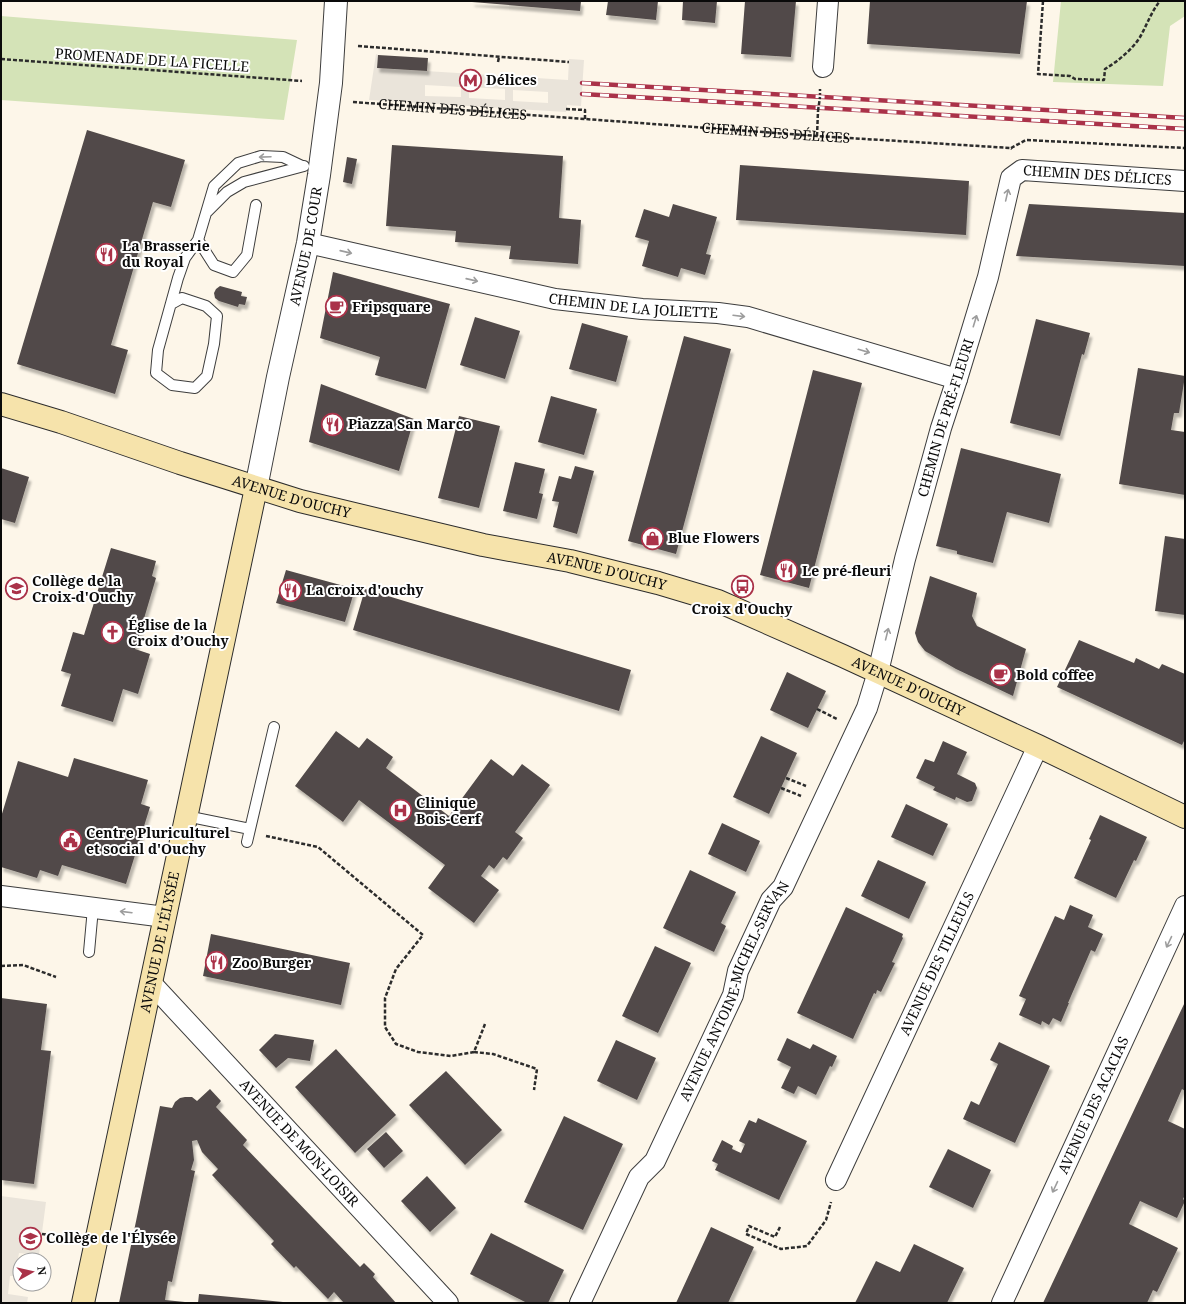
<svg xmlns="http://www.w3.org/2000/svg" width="1186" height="1304" font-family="'Noto Serif',serif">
<defs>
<filter id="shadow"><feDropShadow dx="2.5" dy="4.5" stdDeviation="1" flood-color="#0004"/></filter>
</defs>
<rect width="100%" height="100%" fill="#fdf6e9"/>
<path fill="#d4e3b7" d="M1061,1H1185V16L1170,26L1163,86L1053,82Z
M1,16L297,40L284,120L1,100Z"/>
<path fill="#eae4da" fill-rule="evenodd" d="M376,54L378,55L377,68L568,80L569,59L584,60L581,106L567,105L566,112L369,100ZM425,85L461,87V97L425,96ZM469,87L505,89V100L469,98ZM513,90L548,92V103L513,101Z
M1,1196L46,1202L39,1255L19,1253L15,1276H10L8,1294L28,1297L27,1303H1Z"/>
<path fill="#514a48" filter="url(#shadow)" d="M472,1H581L580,11L472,2Z
M608,1H658L656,20L606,15Z
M683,1H717L715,23L682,20Z
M745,1H796L791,57L741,54Z
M870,1H1027L1020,54L867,44Z
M378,55L428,58L427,71L377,68Z
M87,130L185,160L171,207L153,202L111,345L128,350L115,394L17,364Z
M392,145L563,156L559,218L581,220L578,264L509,259L511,246L455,242L456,231L386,226Z
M347,157L357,159L352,184L343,182Z
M740,165L969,181L966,235L736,220Z
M673,204L717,217L706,254L711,255L705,275L681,268L678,277L642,266L649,241L635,237L644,209L669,217Z
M1029,204L1185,213V266L1016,256Z
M333,272L450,304L426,389L375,375L380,357L320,338Z
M220,286L242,292L241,296L247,297L245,305L239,304L238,307L219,301L215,298L214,293L216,289Z
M475,317L520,331L505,379L460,365Z
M1036,319L1090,333L1084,355L1082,354L1060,436L1010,423Z
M582,323L628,336L616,382L569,369Z
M684,336L731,349L676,554L628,541Z
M1138,368L1185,376L1179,413H1174L1171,430L1185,432V495L1119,484Z
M813,370L862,383L809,588L760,575Z
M321,384L414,419L399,471L309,442Z
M551,396L597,409L584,455L538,442Z
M459,416L500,426L479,508L438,498Z
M961,448L1061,474L1049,523L1007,512L993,563L957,554V551L936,546Z
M515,462L545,469L539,493L543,494L537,519L503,511Z
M575,466L594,471L577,534L553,527L559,502L552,501L559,476L571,479Z
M1,468L29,477L15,523L1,519Z
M1165,536L1185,539V615L1155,611Z
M111,548L156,561L152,576L156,578L135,649L150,654L138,694L123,689L113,722L61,706L71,674L61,671L73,632L84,635Z
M286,570L355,589L345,622L276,603Z
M930,576L977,593L972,616L977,626L1026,649L1013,696L956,669L925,651L918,642L915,633Z
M365,589L631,670L619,711L353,630Z
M1079,640L1134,663L1136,658L1159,669L1162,664L1185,674V739L1182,745L1057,687Z
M787,672L826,691L808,728L770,710Z
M336,731L359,748L367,738L393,757L386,768L449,816L491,759L513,776L522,764L550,785L515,832L523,838L507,860L503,857L494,869L489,865L481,876L499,890L474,923L428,888L445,865L359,800L343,822L295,786Z
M761,736L797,753L769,814L733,797Z
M943,741L967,752L957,774L975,783L977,788L972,801L967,802L956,797L955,800L933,790L935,787L916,778L925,759L934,762Z
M74,758L148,780L141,804L150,807L126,884L62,865L58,876L40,870L37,878L1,867V817L18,761L68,777Z
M906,804L948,824L933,856L891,837Z
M1100,815L1147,837L1136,861L1134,860L1116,898L1074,878L1091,840L1089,839Z
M722,823L760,841L746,872L708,854Z
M878,860L926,882L909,919L861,896Z
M690,870L736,892L721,923L726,926L714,952L663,928Z
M1070,905L1093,915L1088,927L1103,934L1095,952L1091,950L1068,1003H1069L1061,1022L1053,1018L1049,1025L1042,1021L1041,1025L1019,1015L1026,999L1019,996L1055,916L1064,920Z
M846,907L903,934L902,937L903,938L892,962L895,963L881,992L877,990L876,994L874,993L853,1039L797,1013Z
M211,934L350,963L341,1005L203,976Z
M655,946L691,963L658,1033L622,1016Z
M1,998L47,1004L41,1050L51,1051L34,1184L1,1180Z
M1185,1002V1091L1182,1089L1168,1121L1185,1129V1195L1183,1199L1185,1201L1177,1218L1140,1201L1129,1224L1178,1248L1157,1292L1153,1290L1147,1303H1043Z
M275,1034L314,1040L310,1061L288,1058L276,1068L259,1050Z
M787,1038L810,1049L813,1044L837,1056L832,1067L830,1066L816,1095L798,1086L794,1094L781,1088L791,1067L777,1060Z
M616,1040L656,1058L637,1100L597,1081Z
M999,1042L1050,1066L1015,1143L963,1119L971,1101L979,1105L998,1064L990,1060Z
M336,1049L396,1115L355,1153L295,1087Z
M446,1071L502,1130L465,1165L409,1105Z
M210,1089L221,1101L216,1107L247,1140L243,1145L360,1267L364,1263L375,1274L373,1277L396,1303H344L334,1292L328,1299L296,1266L294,1268L271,1244L274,1241L212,1175L218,1169L202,1152L197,1140L192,1141L194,1160L191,1170L195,1171L172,1282L168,1281L165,1300L185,1302V1303H119L160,1106L172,1108L175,1102L180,1098L185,1097H192L197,1101Z
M564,1116L623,1144L583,1230L524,1202Z
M758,1118L807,1141L779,1200L715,1170L718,1164L712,1161L722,1140L733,1146L732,1149L741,1153L745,1144L739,1141L749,1120L756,1123Z
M386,1132L403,1151L384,1168L367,1149Z
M948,1149L991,1170L973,1208L929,1187Z
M427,1176L456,1208L430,1232L401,1201Z
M711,1227L754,1247L728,1303H676Z
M491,1233L564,1270L548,1303H527L470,1274Z
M914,1244L964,1268L947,1303H855L876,1261L900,1272Z
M199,1294L283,1302V1303H198Z"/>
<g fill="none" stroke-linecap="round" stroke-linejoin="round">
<defs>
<path id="service" d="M256,205L247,255L233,272L214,265L198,240L214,186L238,163L261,156L283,157L302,166
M207,212L227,192L244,182L304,166
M171,304L182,298L206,306L217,316L214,344L207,376L195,388L172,385L156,373L158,350L178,278L185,258L198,240
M186,816L250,829
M247,842L274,727
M89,952L93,908"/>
<g id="minor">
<path d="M823,67L828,1"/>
<path id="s2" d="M308,243L555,299L642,309L718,313L748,317L957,379"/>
<path d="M1,896L165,917"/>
<path id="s3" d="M151,983L448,1303"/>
<path id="s4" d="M836,1180L1038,746"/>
<path id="s5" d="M580,1303L639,1177L655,1161L733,995L738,971L771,900L783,887L867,708L878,672L905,559L941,428L957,379L988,277L1011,178L1022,170L1185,181"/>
<path id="s6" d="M1002,1303L1185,906"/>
</g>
<g id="tertiary">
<path id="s7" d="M256,488L278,377L308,243L319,175L331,83L336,1"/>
</g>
<g id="secondary">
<path id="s8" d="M1,404L61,422L180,463L300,501L483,545L570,561L658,583L718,601L843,656L1038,746L1185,817"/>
<path id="s9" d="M83,1303L256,488"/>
</g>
</defs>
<use href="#service" stroke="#3d3d3d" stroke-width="12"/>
<use href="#minor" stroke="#3d3d3d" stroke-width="22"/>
<use href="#tertiary" stroke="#3d3d3d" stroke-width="24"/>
<use href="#secondary" stroke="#2c2c2c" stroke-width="24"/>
<g stroke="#2c2c2c" stroke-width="2.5" stroke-dasharray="4 2" stroke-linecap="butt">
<path d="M1043,1L1038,74L1070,76L1075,79L1104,80L1105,69C1118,61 1132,50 1140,37C1147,25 1151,12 1160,1"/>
<path d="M358,46L569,62"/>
<path d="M1,59L302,81"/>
<path d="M498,62L499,57"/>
<path d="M820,97V89"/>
<path id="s1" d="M353,102L817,136L1011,148L1012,149"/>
<path d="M566,109L585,110V120"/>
<path d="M500,112V108"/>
<path d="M817,136L818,111"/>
<path d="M1011,148L1026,140L1185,148"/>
<path d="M817,709L837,719"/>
<path d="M786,778L806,786"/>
<path d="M781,788L801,796"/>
<path d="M266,836L318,847L423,935L396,969L385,998V1027L396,1044L418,1052L451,1056L474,1052"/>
<path d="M1,966L23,965L56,977"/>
<path d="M485,1024L474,1052L493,1054L537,1069L534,1090"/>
<path d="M780,1227L775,1237L749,1226L746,1234L781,1249L807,1246L826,1220L831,1202"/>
<path d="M42,1234L66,1237"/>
</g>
<use href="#service" stroke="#fff" stroke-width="10"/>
<use href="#minor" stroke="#fff" stroke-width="20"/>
<use href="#tertiary" stroke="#fff" stroke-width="22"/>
<use href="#secondary" stroke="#f6e3ab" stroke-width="22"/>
<defs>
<path id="rail" d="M582,83L1185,118
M582,94L1185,129"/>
</defs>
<use href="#rail" stroke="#aa3249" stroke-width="4.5"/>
<use href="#rail" stroke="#fff" stroke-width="3" stroke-dasharray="9" stroke-linecap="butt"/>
<path stroke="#2c2c2c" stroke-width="2.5" stroke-dasharray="4 2" stroke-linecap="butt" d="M818,111L820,97"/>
</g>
<defs><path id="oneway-shaft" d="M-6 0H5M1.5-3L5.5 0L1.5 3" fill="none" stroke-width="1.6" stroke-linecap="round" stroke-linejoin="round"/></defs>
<g stroke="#9d9d9d">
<use href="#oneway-shaft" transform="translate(265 157) rotate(178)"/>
<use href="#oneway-shaft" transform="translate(1007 195) rotate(-77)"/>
<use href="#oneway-shaft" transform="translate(346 252) rotate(13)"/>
<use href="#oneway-shaft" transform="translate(472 280) rotate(13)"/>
<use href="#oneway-shaft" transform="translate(739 316) rotate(7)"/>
<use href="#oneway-shaft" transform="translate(975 321) rotate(-73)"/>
<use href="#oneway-shaft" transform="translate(864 351) rotate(16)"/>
<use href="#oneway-shaft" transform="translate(887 634) rotate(-76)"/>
<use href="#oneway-shaft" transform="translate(126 912) rotate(-173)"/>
<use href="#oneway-shaft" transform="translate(1169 942) rotate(115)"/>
<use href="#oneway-shaft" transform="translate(1055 1187) rotate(115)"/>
</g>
<defs>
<symbol id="metro-ring" viewBox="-11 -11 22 22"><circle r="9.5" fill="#fff" stroke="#aa3249" stroke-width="1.5"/><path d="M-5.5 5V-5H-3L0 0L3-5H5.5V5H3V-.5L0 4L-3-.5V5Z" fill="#aa3249"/></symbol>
<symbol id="restaurant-ring" viewBox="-11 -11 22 22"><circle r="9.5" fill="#fff" stroke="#aa3249" stroke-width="1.5"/><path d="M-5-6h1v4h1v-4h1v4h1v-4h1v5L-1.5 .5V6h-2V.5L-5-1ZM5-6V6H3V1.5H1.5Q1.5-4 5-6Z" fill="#aa3249"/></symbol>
<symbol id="cafe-ring" viewBox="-11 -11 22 22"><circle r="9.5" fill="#fff" stroke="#aa3249" stroke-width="1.5"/><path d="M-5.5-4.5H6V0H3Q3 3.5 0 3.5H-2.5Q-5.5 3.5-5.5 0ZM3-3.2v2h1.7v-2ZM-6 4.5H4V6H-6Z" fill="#aa3249"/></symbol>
<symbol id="shop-ring" viewBox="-11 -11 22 22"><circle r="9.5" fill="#fff" stroke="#aa3249" stroke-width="1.5"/><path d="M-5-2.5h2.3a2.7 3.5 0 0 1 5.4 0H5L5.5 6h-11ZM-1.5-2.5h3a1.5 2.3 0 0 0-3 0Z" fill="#aa3249"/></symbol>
<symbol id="bus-ring" viewBox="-11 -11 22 22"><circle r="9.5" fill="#fff" stroke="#aa3249" stroke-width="1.5"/><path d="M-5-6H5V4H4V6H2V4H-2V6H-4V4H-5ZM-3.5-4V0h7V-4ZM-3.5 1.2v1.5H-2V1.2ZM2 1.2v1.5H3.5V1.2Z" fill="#aa3249"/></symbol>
<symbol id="school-ring" viewBox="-11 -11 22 22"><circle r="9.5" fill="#fff" stroke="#aa3249" stroke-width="1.5"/><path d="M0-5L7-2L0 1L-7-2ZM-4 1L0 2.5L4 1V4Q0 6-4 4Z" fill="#aa3249"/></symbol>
<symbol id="church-ring" viewBox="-11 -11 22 22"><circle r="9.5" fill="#fff" stroke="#aa3249" stroke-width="1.5"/><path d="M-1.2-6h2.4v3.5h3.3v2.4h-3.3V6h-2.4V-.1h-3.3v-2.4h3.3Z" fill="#aa3249"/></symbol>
<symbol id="hospital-ring" viewBox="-11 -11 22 22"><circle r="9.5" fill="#fff" stroke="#aa3249" stroke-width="1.5"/><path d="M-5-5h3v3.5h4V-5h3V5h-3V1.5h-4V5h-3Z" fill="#aa3249"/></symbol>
<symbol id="civic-ring" viewBox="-11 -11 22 22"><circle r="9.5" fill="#fff" stroke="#aa3249" stroke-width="1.5"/><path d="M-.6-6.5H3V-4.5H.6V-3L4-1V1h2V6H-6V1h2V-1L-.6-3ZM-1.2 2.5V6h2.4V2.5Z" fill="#aa3249"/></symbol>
</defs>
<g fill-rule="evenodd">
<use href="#metro-ring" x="458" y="68" width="25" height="25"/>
<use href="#restaurant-ring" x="94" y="242" width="25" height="25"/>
<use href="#cafe-ring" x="324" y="294" width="25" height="25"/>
<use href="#restaurant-ring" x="320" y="412" width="25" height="25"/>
<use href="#shop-ring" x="640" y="526" width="25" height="25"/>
<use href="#restaurant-ring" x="774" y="558" width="25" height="25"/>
<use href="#bus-ring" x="730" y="574" width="25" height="25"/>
<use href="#school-ring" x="4" y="576" width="25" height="25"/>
<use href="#restaurant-ring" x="278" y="578" width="25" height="25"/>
<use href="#church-ring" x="100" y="620" width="25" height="25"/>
<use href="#cafe-ring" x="988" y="662" width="25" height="25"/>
<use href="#hospital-ring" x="388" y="798" width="25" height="25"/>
<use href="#civic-ring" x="58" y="828" width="25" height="25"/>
<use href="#restaurant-ring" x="204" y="950" width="25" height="25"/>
<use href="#school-ring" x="18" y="1226" width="25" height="25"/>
</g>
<g text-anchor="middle" stroke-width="4" stroke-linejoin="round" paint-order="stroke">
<g font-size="14" fill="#0a0a0a" stroke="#fff">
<text transform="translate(152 60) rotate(4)" y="5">PROMENADE DE LA FICELLE</text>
<text dy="5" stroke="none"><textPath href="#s1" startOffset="100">CHEMIN DES DÉLICES</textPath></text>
<text dy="5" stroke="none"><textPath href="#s1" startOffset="424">CHEMIN DES DÉLICES</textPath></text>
<text dy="5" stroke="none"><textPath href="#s5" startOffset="1302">CHEMIN DES DÉLICES</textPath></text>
<text dy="5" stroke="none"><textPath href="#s7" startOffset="247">AVENUE DE COUR</textPath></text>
<text dy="5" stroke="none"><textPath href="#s2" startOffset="332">CHEMIN DE LA JOLIETTE</textPath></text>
<text dy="5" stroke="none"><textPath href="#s5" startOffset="964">CHEMIN DE PRÉ-FLEURI</textPath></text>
<text dy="5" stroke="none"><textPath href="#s8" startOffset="305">AVENUE D'OUCHY</textPath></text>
<text dy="5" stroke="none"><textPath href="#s8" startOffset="629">AVENUE D'OUCHY</textPath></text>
<text dy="5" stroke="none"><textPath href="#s8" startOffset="953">AVENUE D'OUCHY</textPath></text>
<text dy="5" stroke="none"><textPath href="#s9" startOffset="369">AVENUE DE L'ÉLYSÉE</textPath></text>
<text dy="5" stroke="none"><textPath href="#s4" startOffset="239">AVENUE DES TILLEULS</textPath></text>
<text dy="5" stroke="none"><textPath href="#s5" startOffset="350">AVENUE ANTOINE-MICHEL-SERVAN</textPath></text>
<text dy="5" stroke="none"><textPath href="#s6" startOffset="218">AVENUE DES ACACIAS</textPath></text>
<text dy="5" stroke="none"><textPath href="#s3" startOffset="218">AVENUE DE MON-LOISIR</textPath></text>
</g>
<g font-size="14" font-weight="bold" fill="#0a0a0a" stroke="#fff" text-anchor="start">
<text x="486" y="85">Délices</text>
<text x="122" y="251">La Brasserie<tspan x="122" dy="16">du Royal</tspan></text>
<text x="352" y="312">Fripsquare</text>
<text x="348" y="429">Piazza San Marco</text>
<text x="668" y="543">Blue Flowers</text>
<text x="802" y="576">Le pré-fleuri</text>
<text x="32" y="586">Collège de la<tspan x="32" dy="16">Croix-d'Ouchy</tspan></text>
<text x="306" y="595">La croix d'ouchy</text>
<text x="742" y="614" text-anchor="middle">Croix d'Ouchy</text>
<text x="128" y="630">Église de la<tspan x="128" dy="16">Croix d’Ouchy</tspan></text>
<text x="1016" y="680">Bold coffee</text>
<text x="416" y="808">Clinique<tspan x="416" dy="16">Bois-Cerf</tspan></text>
<text x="86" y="838">Centre Pluriculturel<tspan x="86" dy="16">et social d'Ouchy</tspan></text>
<text x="232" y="968">Zoo Burger</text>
<text x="46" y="1243">Collège de l'Élysée</text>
</g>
</g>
<rect width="1186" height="1304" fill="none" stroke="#0a0a0a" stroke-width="4"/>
<g transform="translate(32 1272) rotate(82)"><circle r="19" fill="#ffffff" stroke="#9d9d9d"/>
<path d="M0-3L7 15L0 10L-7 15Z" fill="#aa3249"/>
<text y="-6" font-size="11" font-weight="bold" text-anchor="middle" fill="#0a0a0a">N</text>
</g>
</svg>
